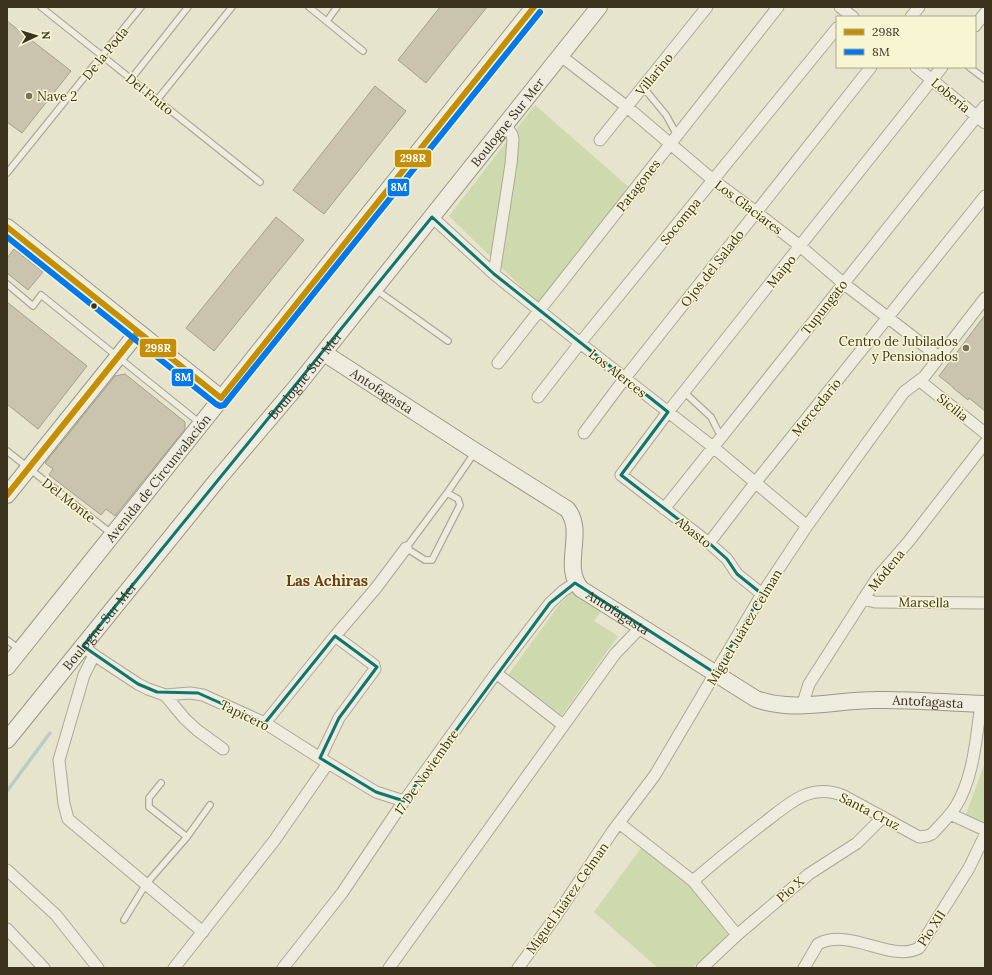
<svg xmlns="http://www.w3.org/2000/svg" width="992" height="975" font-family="Lora,serif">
<rect width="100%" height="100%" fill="#e6e4cc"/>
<path fill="#cfd9ae" d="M535,105L631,189L539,304L449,216Z
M573,591L603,609L594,621L618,636L562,715L508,675L559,605Z
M984,765H985V824L965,817Z
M641,848L692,888L729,936L692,968H658L594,912Z"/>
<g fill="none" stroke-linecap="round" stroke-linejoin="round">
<path stroke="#b8cec4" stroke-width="3.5" d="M7,791L50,733"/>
</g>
<path fill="#cac3ad" stroke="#a79f8b" d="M440,7H487L426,83L398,60Z
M7,21L71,71L22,133L7,122Z
M375,86L406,111L324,214L293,190Z
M276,217L304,240L214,351L186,328Z
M14,249L43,272L28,290L7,273V258Z
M7,302L87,366L38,429L7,404Z
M985,315V411L969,398L968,400L953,388V387L939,376Z
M125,374L185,422V429L115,516L106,509L101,515L49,475L53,469L45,463L115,376Z"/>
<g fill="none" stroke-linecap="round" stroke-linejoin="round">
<defs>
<path id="lane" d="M41,7L260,182
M309,7L363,51
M327,21L337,7
M969,67L985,79
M131,79L188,7
M643,87L666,115L677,135
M157,100L232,7
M7,173L141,7
M7,284L33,306L41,295L201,424
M375,289L448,341
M684,392L711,417L718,431L723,436
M7,451L112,534
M447,493L458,499L460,505L432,560H425L406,548L447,493L475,452
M7,640L19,649
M161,783L149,798V807L187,837
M124,920L146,884L187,837L210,805"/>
<path id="street" d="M840,7L853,17
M911,17L919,7
M975,26L985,13
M561,56L627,107L713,180L756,212L800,246L843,283L939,357
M916,67L985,123
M600,140L707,7
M432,217L494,274L580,343L713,447L807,526
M494,274L511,164L513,139L512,135L505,124
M498,363L778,7
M920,381L985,433
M538,397L580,343L837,28
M584,433L625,378L871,67
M664,509L985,106
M709,543L755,483L985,196
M762,594L737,574L727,559L709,543L621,475L668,412L942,67
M863,599L875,602L985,603
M83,646L94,655L138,684L148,689L165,695L190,693L203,695L265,723L320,758L376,792L404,801
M94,655L84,675L59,760L64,804L68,819L203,932
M496,673L563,725
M165,695L185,719L197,730L223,749
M802,706L809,684L877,578L909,541L985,443
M265,723L335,636L376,588L406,548
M320,758L339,718L375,669L374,665L335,636
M950,814L985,830
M619,823L693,881L737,935
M7,870L56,915L98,968
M693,881C718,859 743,839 769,819C781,810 792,800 805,795C818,790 832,791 844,796L919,837L927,836L932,834C940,825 950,816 956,806C974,776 976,738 981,704
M7,929L44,968
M174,968L274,841L328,763
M283,968L342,893L404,801L496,673L550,603L563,591L575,583
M389,968L615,654L641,627
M518,968L554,919L612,832L655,775L762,594L807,526L904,392L924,377L985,298
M702,968L737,935L809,874L857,843L883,817
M804,968L818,944C850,927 891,963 919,948L969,868L985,835"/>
<g id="secondary">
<path d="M7,227L221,398"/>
<path id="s1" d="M324,353L475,451L567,509C586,532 561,566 581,589L756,699C795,713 835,700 875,700C911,699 948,703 985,704"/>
<path d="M7,495L138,332"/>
<path id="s2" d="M7,667L534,7"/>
<path id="s3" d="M7,740L218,479L297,386L599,7"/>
</g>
</defs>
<use href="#lane" stroke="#aba896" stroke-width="8"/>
<use href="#street" stroke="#aba896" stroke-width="13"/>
<use href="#secondary" stroke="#9b9786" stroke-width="18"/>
<use href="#lane" stroke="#eeecdf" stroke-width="5.5"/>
<use href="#street" stroke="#eeecdf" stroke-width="11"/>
<use href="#secondary" stroke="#eeecdf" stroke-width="16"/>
<defs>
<path id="bus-1" d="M7,227L221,398L534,7
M7,495L138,332"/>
<path id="bus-2" d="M7,237L216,404L220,406L224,405L540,12"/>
</defs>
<use href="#bus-1" stroke="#f8f5d2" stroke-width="9"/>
<use href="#bus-2" stroke="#f8f5d2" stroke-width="9"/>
<use href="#bus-1" stroke="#c48e09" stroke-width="6"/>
<use href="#bus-2" stroke="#0079ef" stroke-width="6"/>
</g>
<path fill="none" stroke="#0f766e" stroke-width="3" stroke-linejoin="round" d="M432,217L494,274L668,412L621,475L709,543L727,559L737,574L762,594L715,673L575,583L550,603L404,801L376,792L320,758L339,718L377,667L335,636L265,723L198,693L157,692L138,684L83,646Z"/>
<g fill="#77705a" stroke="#f8f5d2" stroke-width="1.5">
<circle cx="29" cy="96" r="4"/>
<circle cx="966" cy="348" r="4"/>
</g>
<circle fill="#3b321d" stroke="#f8f5d2" stroke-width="1.5" cx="94" cy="306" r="3.5"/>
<g text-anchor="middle" stroke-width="3" stroke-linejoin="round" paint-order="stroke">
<g font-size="13" fill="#3b321d" stroke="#f8f5d2">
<text transform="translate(105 53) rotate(-51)" y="5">De la Poda</text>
<text transform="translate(654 74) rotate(-51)" y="5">Villarino</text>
<text transform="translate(150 94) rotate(39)" y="5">Del Fruto</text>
<text transform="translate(951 95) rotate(40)" y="5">Lobería</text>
<text dy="5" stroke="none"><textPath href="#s3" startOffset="795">Boulogne Sur Mer</textPath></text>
<text transform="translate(638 185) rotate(-52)" y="5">Patagones</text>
<text transform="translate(749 207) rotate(37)" y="5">Los Glaciares</text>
<text transform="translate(680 221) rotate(-51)" y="5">Socompa</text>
<text transform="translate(712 268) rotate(-52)" y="5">Ojos del Salado</text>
<text transform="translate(781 271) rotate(-51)" y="5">Maipo</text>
<text transform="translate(824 307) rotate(-52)" y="5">Tupungato</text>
<text transform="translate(618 373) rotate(38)" y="5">Los Alerces</text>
<text dy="5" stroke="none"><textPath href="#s3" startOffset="471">Boulogne Sur Mer</textPath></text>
<text dy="5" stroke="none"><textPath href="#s1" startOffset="69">Antofagasta</textPath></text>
<text transform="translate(816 407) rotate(-51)" y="5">Mercedario</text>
<text transform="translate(953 407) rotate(39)" y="5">Sicilia</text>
<text dy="5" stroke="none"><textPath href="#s2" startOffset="242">Avenida de Circunvalación</textPath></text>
<text transform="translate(69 500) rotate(38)" y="5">Del Monte</text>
<text transform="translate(694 532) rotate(38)" y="5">Abasto</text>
<text transform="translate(886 570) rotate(-51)" y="5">Módena</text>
<text transform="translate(924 602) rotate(1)" y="5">Marsella</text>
<text dy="5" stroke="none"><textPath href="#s1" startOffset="416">Antofagasta</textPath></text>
<text dy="5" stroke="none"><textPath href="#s3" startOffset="147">Boulogne Sur Mer</textPath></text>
<text transform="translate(744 627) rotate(-59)" y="5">Miguel Juárez Celman</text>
<text dy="5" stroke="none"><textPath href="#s1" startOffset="752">Antofagasta</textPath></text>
<text transform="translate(245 715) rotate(26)" y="5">Tapicero</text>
<text transform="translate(426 772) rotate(-55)" y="5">17 De Noviembre</text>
<text transform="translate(870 811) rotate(27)" y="5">Santa Cruz</text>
<text transform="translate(790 889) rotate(-41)" y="5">Pio X</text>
<text transform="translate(567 898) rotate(-55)" y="5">Miguel Juárez Celman</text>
<text transform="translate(931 928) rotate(-57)" y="5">Pio XII</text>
</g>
<g font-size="13" fill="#3b321d" stroke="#f8f5d2" text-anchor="start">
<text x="37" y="101">Nave 2</text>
<text x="958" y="346" text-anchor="end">Centro de Jubilados<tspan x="958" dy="15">y Pensionados</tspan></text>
</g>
<g font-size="15" font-weight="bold" fill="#6b3b19" stroke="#f8f5d2">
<text x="327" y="586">Las Achiras</text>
</g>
</g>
<g stroke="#f8f5d2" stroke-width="1.5">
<rect x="394" y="149" width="38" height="19" rx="4" fill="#c48e09"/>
<rect x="387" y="178" width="23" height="19" rx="4" fill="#0079ef"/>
<rect x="139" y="338" width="38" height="20" rx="4" fill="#c48e09"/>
<rect x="171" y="368" width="23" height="19" rx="4" fill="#0079ef"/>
</g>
<g font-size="11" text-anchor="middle" font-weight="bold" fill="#fff">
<text x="413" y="162">298R</text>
<text x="399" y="191">8M</text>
<text x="158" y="352">298R</text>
<text x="183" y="381">8M</text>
</g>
<rect width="992" height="975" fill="none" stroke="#3b321d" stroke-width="16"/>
<rect x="836" y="16" width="140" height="52" fill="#f8f5d2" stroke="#aca78a"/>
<rect x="844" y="29" width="20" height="6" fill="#c48e09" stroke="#aca78a"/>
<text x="872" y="36" font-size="12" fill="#3b321d">298R</text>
<rect x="844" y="49" width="20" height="6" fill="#0079ef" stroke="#aca78a"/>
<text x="872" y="56" font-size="12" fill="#3b321d">8M</text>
<g transform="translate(36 36) rotate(86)" stroke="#f8f5d2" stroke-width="3" paint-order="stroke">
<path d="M0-3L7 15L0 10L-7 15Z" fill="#3b321d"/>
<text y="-6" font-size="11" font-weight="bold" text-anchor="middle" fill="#3b321d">N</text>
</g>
</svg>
